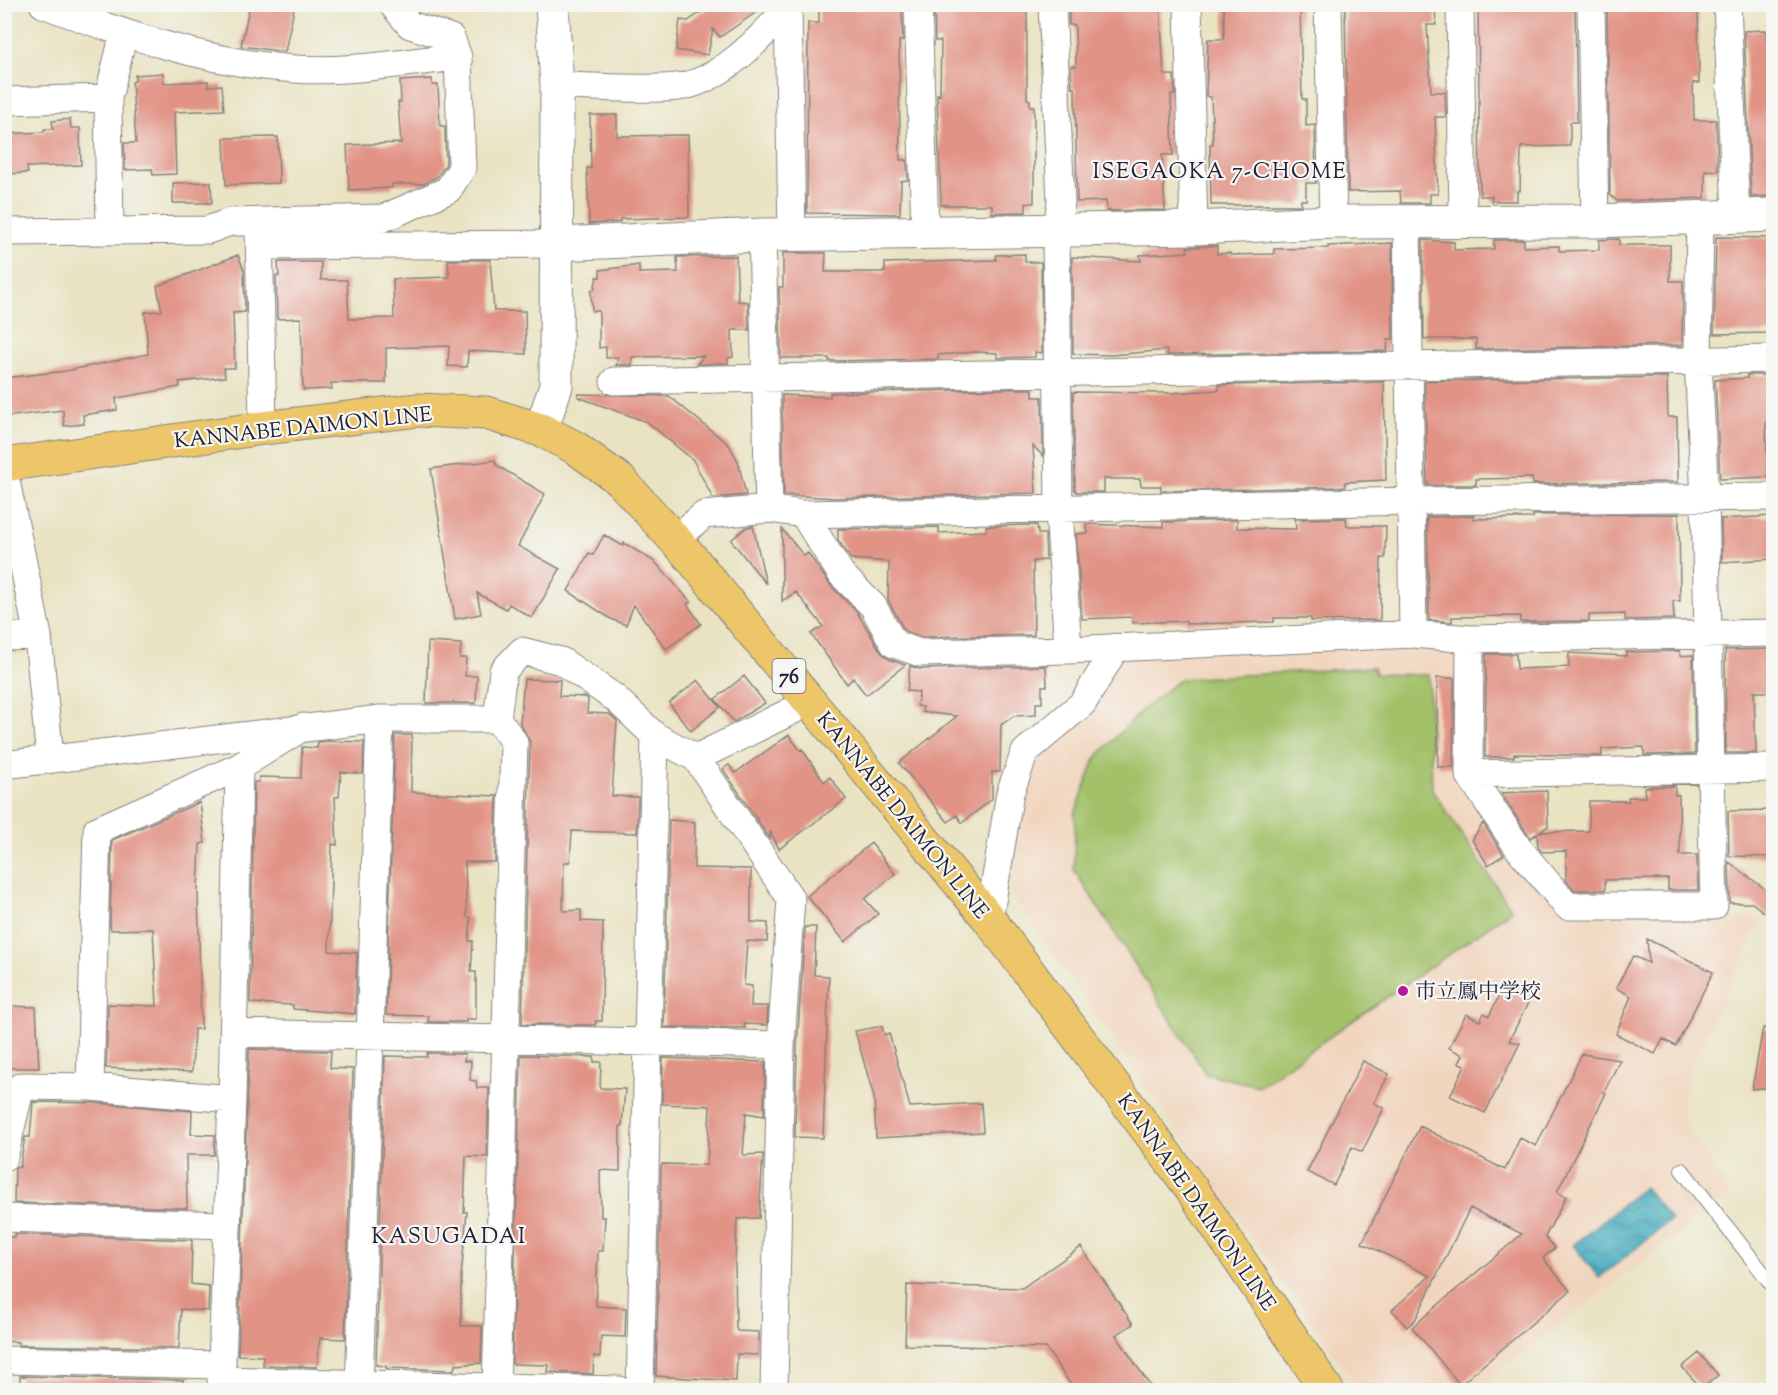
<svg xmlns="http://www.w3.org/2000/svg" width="1778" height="1395" font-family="'Sorts Mill Goudy','Noto Serif JP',serif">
<defs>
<pattern id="water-waves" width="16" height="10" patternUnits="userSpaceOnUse" patternTransform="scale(1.5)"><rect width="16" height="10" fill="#3ca9bc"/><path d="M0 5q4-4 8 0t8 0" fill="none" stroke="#32899a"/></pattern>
</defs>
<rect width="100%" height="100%" fill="#f6f6f2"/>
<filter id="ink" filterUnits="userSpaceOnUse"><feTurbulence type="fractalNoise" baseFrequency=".0167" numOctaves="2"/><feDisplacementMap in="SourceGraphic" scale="12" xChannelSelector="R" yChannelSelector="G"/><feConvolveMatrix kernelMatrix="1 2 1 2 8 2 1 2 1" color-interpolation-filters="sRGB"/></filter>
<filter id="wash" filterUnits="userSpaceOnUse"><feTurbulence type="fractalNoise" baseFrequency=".008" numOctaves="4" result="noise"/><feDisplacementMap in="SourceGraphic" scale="24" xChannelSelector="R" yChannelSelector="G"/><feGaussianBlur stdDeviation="1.35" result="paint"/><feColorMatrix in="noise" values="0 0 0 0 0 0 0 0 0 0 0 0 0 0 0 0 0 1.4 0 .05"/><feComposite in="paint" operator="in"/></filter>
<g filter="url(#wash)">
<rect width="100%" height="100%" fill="#e9e3c2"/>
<path fill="#f1d5bd" d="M1427,646L1462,657V780L1566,916L1762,918L1692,1064L1683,1099L1684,1121L1730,1195L1475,1390H1359L1011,894L1007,845L1017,795L1039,756L1123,655Z"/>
<path fill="#a2c169" stroke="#627252" stroke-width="1.5" d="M1373,667L1375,674L1429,675L1432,790L1512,910L1259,1086L1206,1074L1074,870L1075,814L1095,759L1139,713L1180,679Z"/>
<path fill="url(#water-waves)" stroke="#2f667c" stroke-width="1.5" d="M1644,1187L1671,1220L1599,1278L1573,1245Z"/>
<g id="blocks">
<path fill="#e19385" d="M250,4H295L285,52L241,46Z
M713,4H768L720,37L713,29L708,55L676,50L680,20L688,21Z
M862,4H893V7L902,8L903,41H899L900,160H907L908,180L901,181L900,214L807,213L808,23H819V9H862Z
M934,4H1027V99L1030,100V106H1034V203H1026V212L992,213V205H941L937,94L940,95L941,41H935Z
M1069,4H1160L1164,75H1174L1175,95H1171L1173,155H1162L1165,210L1107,211L1106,201L1077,202L1075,88H1072L1071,66H1076L1075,25H1069Z
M1224,4H1300L1302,99H1306V126L1315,125L1316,183H1306V200H1301V205H1211L1210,144H1213L1211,97L1206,96L1208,39H1224Z
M1345,4H1435L1436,25H1427L1431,92H1445L1446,117H1435L1438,194H1430V203H1401L1400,191L1348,192Z
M1478,4H1554V8L1575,7L1577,122H1570V146L1521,147L1520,191H1517V201H1491L1492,196H1480Z
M1613,4H1698L1699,83H1693L1694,120H1716L1718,171L1705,170V198L1617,201L1610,195L1607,7Z
M1766,30V40H1773V196L1751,197L1744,31Z
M163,73L164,83L208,81V86L222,85L224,110L174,112L176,174L153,175L152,169L125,170L124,143H136L132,82L135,81V75Z
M432,79V85H438L440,126H445L446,164L437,177L423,184H392V188L349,190L347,145L401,143L398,102H401L400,81Z
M590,115H617V136L688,135L689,217L620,219V222L589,224L587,168H591Z
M70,119L71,128H80L81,165L27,167L28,173L4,174V134L44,132V129H53L52,121Z
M278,137L279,183L226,185L224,138Z
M211,182L212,203H173V183Z
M1716,237L1773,238V333L1714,334Z
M1619,239V245H1670V281H1683L1682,345L1476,349V339H1424L1423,240L1454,242V250L1494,249V240H1524V247L1559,246V251L1599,250V240Z
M1392,243L1393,339H1388L1387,351L1167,355V350L1112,355L1073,354L1072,257L1141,261L1140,255L1188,252L1187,247L1217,246V254L1230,253V255L1274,254V249L1328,248V246Z
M783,253H826L825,272H885V263L996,260V255L1025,254V262H1041L1042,353L1035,352V357L997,358V353L976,352L938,355V359L829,361V358H781L779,287H783Z
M238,255L244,270L245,312L233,313L235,368H224L225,377L179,382L180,387L116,398L117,410L83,415L84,424L64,426L63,410L4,417V378L66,371L148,354L145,312L162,311L157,286Z
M736,256L738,301L748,302L749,330H732L733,357L728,358V363L697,364L704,356L632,357V365H616L618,357L606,358V347L599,348V311H592L591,290H594L597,277H600V270L639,265V273L678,272L677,257Z
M448,260H490L494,311H525L526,354L468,351L467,367L448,366L449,346L386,348V383H331L332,389L303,390L301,318L277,319L276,276H279L278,262H321V280H347L349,319L394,318L393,279L449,277Z
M1747,375H1773V420H1767L1766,425L1768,477L1720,479L1715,380L1747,378Z
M1667,377L1668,417H1677L1678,482L1533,484L1532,478L1476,479V485H1427L1425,381Z
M1384,382L1386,480L1345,482V487L1161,491V486H1141L1140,479H1104V492H1077L1075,490L1073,392L1169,393L1219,390V385Z
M998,389H1033V397H1042L1043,456L1033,446L1036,493L836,498L784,495L782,395L830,397V393Z
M578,394L669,396L729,445L738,461L746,495L713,498L693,460L647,422L578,397Z
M495,460L496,465L545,494L518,546L560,569L532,618L509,604L506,609L477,593L481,614L455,619L431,469Z
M1679,514L1680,601H1673L1674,619L1625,620V614L1589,615V621L1520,622V616L1452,617V622L1429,620L1427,517L1474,516L1473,519L1533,518V515Z
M1773,516V559L1722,562L1721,519Z
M1346,518L1347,526H1386L1385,558H1381L1380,620L1311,621V618H1274V622L1186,624V621L1133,623L1132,617L1082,619L1076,534L1088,533L1086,524L1163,527V522L1237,520V528L1296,529L1295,519Z
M1037,525L1038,534H1045L1046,560L1033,561L1034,635L922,637L905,631L888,600L889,562L851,559L838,540V529L939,527V533L986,531V526Z
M753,526L766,584L731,540L747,527Z
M782,529L804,556L808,553L831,586L857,612L881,652L889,659L905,665L866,695L853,678L847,684L811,634L823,626L796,592L782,601Z
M604,535L623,546L624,543L655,562L691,602L687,604L701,624L666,649L634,605L626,625L611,619L568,591L589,553L593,555Z
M428,642L461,644L460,658H466L465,676H477L476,703H426Z
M1773,649V692H1754L1756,753H1726L1725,650Z
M1680,651V656L1693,655L1695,754L1644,755V747L1602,749V756L1514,754V757H1485L1486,654H1516L1517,669L1569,667V653L1626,656V652Z
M910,666L920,669L1046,666L1047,686H1042V703H1036V715L1014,716L1001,725L1000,772H992V799L962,823L957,815L948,822L899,763L957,716L922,712L923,707L917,706L919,692L907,691Z
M744,676L765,703L734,722L715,699Z
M1437,678H1454L1453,767H1438Z
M524,679L560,680L559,696L585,697L588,699L587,713L609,714L617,721L612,796L638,797L637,833L572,831L570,862H564L563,911L581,910V921L603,922L602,1021H596L595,1025L522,1024L530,742L520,723Z
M698,680L720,707L691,731L669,703Z
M395,735H412L411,792L497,796L495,862H465L467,917L471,918L469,941H473L471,972H476V1019H466V1022H428L429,1016L386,1015Z
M789,735L800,750L802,749L824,782L830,777L846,799L779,849L770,831V839L723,769L729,765L735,773Z
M330,741L364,742L363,774L341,772L339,797H335L337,845L332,844L329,951L357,953L355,1014L293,1009V1005L250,1003L254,782H259V777L301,778L302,747L317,748L318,742Z
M1675,786V795H1679L1680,855H1697L1698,890H1668V879L1605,880V890H1574L1566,880V851L1542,852L1538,847L1537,834L1530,838L1501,793L1547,791L1548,826L1539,832L1589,831V801H1629L1628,797H1645L1644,787Z
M200,802L205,843L200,844L198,889L201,1029H194L192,1072L106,1068L108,1004L157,1006L153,929L111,930L110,926L112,840Z
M1773,810V857L1729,856L1728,811Z
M669,820L695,822L694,868L751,869V922L768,923L767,942L747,941L744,985L752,986L751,1006H768L767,1025L744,1024L745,1028L664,1027Z
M1483,823L1504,855L1488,865L1472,840Z
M871,843L895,874L865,899L878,914L845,942L807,896Z
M1729,862L1773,895V919L1752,903H1730Z
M805,927H816L814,975L829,976L823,1138L795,1137L797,1046Z
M1647,939L1713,972L1676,1046L1663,1039L1655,1054L1616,1034L1631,996L1616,988L1633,956L1649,963Z
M1505,984L1531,997L1509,1041L1520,1043L1485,1113L1450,1096L1465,1065L1459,1063L1463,1055L1449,1048L1466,1014L1480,1021L1484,1013L1489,1016Z
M7,1006L36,1007L39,1068H4V1011H7Z
M882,1026L884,1035L889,1033L910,1107L981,1103L983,1132L876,1138L874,1097L855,1031Z
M1763,1028L1773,1029V1087L1752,1089Z
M249,1049L331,1051L330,1068L353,1069L345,1339L320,1338L317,1367L263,1365V1356L238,1355Z
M427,1053L465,1054L464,1061H471L470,1080L476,1081L477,1088H489L487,1157L466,1156L464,1212H467L461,1277V1326H482L481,1363L455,1365L454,1370L386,1368V1366L376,1365L385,1056L427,1057Z
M1582,1054L1620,1060L1604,1092L1606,1093L1557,1192L1566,1197L1545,1237L1555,1248L1543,1258L1570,1291L1460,1385L1412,1327L1522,1234L1470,1208L1415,1320L1407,1327L1392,1310L1430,1276L1362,1243L1420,1126L1505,1170L1520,1138L1536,1146Z
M521,1055L594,1057V1062H601L600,1088L625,1089L622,1126H620V1171L600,1170L601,1217H605L603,1251H598L596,1306L626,1308L625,1337L601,1336L600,1357L594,1356L593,1374L548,1372L549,1365L512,1364Z
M663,1058L765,1062L764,1116L746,1113L743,1155L763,1154L759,1218L737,1219L735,1262L736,1328L737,1331L759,1332L758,1355L737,1354L736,1381L656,1376L661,1168L662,1164L707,1165L710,1106L662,1104Z
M1363,1061L1389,1074L1374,1103L1384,1108L1362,1152L1352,1147L1334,1185L1307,1172Z
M33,1102L96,1103L192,1111L191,1134L215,1135L214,1155H186L187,1208L14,1203L15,1168L20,1167L25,1137H30Z
M14,1234L192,1240L191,1284L209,1286L208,1311L181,1309L179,1348L18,1345V1342L4,1341V1237H14Z
M1081,1247L1133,1324L1116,1335L1153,1390H1074L1046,1348L905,1345L907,1285L1022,1288Z
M1699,1353L1718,1375L1702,1389L1682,1367Z
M20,1376L183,1380V1390H20Z"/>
</g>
</g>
<g filter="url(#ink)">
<use href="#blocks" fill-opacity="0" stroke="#86827e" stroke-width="1.5"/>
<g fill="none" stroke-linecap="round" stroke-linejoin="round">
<defs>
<path id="service" d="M1682,1170L1774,1287"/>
<path id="minor" d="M43,4C123,34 208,63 294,69C348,73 404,62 458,57
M918,4L925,232
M1052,4L1061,202L1056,230L1059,509L1068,650
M1188,4L1194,228
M1328,4L1333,222
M1460,4L1463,223
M1591,4L1595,221
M1727,4L1736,215
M788,7L792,234
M557,86C596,86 638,91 677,87C720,83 764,35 791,4
M4,101L108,98
M1407,222L1413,634
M259,229L263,428
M110,231L108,98L124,33
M4,232L208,230L230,222L384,218L448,190L462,168L458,57L451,38L410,25L392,4
M762,235L769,509
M260,246L557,244
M614,381L1774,359
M4,471L38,636L50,759
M803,514L842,575L873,606L894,644L920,653L1068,650L1413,634L1470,639L1774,633
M675,539L704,515L769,509L803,514L1411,501L1774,497
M4,637L38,636
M1470,639L1469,774L1519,849L1567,906H1714L1705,499L1698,360L1700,218
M696,758L791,899L781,1045L774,1390
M4,765L380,719H497
M1469,774L1774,768
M989,919L1010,793L1025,752L1083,703L1116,647
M234,1033L781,1045
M90,1087L232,1099
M4,1157L21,1086L90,1087L97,830L239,767L303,727
M4,1218L226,1225
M4,1360L221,1365
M221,1380L619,1390
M221,1390L232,1099L239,767
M359,1390L380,719
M496,1390L514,742L497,719L503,671L522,651L561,661L615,698L655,736L696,758L810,702
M640,1390L655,736"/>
<path id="tertiary" d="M557,244L762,235L1194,228L1333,222L1595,221L1774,215
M541,430L556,386L557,86L552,4"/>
<path id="primary" d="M4,465L263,428L418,410L486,413L541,430L576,448L620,480L688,554L989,919L1191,1188L1327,1390"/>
</defs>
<use href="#service" stroke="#86827e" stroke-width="16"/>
<use href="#minor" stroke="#86827e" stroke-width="29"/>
<use href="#tertiary" stroke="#86827e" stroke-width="35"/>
<use href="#primary" stroke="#86827e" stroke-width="35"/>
<use href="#service" stroke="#fff" stroke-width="14"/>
<use href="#minor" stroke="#fff" stroke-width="27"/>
<use href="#tertiary" stroke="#fff" stroke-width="33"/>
<use href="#primary" stroke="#ecc669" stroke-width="33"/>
</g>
</g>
<circle fill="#b5179e" stroke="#f6f6f2" stroke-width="2" cx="1403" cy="991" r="6"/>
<g text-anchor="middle" stroke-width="4.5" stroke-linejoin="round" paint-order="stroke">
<rect fill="#f6f6f2" stroke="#626272" stroke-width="1.5" x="772.5" y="659" width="33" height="34" rx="4.5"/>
<g font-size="20" font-weight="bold" fill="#22223b">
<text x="789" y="683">76</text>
</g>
<g font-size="21" fill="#22223b" stroke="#f6f6f2">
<text transform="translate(303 427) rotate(-6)" y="7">KANNABE DAIMON LINE</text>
<text transform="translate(903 815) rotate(51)" y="7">KANNABE DAIMON LINE</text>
<text transform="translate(1197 1202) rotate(55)" y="7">KANNABE DAIMON LINE</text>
</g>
<g font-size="21" fill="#22223b" stroke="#f6f6f2" text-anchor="start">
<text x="1415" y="998">市立鳳中学校</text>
</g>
<g font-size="22" letter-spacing="1.5" fill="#22223b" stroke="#f6f6f2">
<text x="1220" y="178">ISEGAOKA 7-CHOME</text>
<text x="449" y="1243">KASUGADAI</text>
</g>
</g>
<rect width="1778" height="1395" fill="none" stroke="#f6f6f2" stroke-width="24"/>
</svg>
